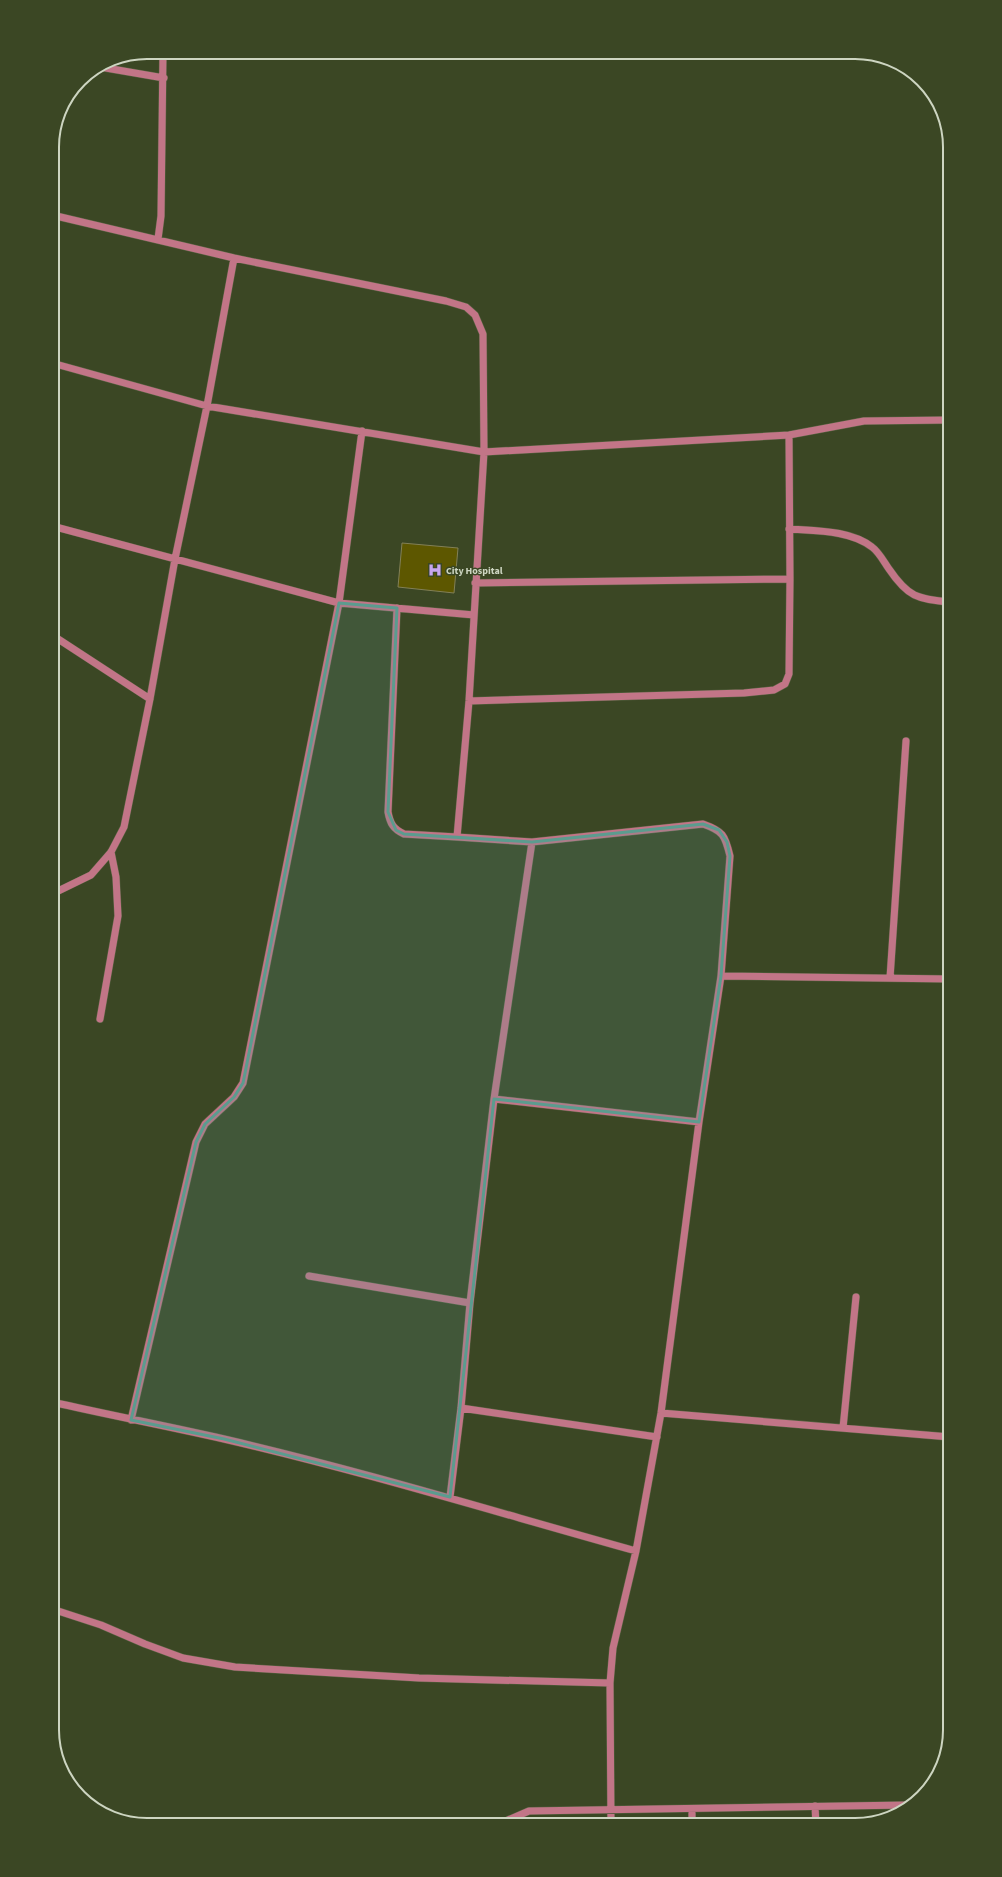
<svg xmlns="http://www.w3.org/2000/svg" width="1002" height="1877" font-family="'Source Sans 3',sans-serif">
<rect width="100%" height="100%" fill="#3b4724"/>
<path fill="#5d5700" stroke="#828057" d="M402,543L458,548L454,593L398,587Z"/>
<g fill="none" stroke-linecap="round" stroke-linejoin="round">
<defs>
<path id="minor" d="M100,67L164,78
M158,239L161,216L163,52
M52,363L207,406L484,452L789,435L864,421L950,420
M362,431L339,603L474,615
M52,526L339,603L243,1083L234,1097L205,1124L196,1142L131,1420
M789,529C816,531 850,530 872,547C879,552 884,562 889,569C908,597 917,599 950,602
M475,583L790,579L789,435
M397,608L388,812C390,823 393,829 404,834L457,837
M52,635L150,699
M469,701L744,693L774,690L785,684L789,674L790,579
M52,894L91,875L111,852L124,827L150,699L175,559L207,406L234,258
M721,976L950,979
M890,978L906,741
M100,1019L118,916L116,877L111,852
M494,1099L699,1122
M309,1276L470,1303
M52,1402C109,1415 167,1426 224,1439C363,1471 499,1513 636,1551L661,1413L699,1122L721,976L730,856C725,835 723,831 703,824L532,842L457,837L469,701L484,452L483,334L475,315L466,307L446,301L234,258L52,215
M461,1408L657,1437
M661,1413L950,1437
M843,1428L856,1297
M450,1497L461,1408L470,1303L494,1099L532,842
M52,1609L101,1625L145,1644L183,1658L235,1667L419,1678L610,1683
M815,1806L816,1825
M692,1809V1825
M502,1825L508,1820L529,1811L907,1805
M611,1825L610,1683L613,1648L636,1551"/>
</defs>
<use href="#minor" stroke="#586343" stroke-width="8"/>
<use href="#minor" stroke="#c27587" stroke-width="7"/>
</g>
<path fill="#5b9c8f" fill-opacity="0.2" stroke="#5b9c8f" stroke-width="3" stroke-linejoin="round" d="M339,603L397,608L388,812L396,830L404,834L532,842L703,824L719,830L727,842L730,856L721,976L699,1122L494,1099L450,1497L224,1439L131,1420L196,1142L205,1124L234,1097L243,1083Z"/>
<defs>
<symbol id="hospital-bare" viewBox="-9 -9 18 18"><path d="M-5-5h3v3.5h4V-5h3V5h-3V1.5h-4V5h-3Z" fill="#c7a6ef" stroke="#3b4724" stroke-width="2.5" paint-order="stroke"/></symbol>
</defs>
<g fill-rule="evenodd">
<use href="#hospital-bare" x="425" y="560" width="20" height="20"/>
</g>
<g text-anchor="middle" stroke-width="3" stroke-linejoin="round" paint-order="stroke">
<g font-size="10" font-weight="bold" fill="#cdd5c1" stroke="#3b4724" text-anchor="start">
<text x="446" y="574">City Hospital</text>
</g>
</g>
<path d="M0 0H1002V1877H0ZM147 59H855A88 88 0 0 1 943 147V1730A88 88 0 0 1 855 1818H147A88 88 0 0 1 59 1730V147A88 88 0 0 1 147 59Z" fill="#3b4724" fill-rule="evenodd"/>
<path fill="none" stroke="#cdd5c1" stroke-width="2" d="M147 59H855A88 88 0 0 1 943 147V1730A88 88 0 0 1 855 1818H147A88 88 0 0 1 59 1730V147A88 88 0 0 1 147 59Z"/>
</svg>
